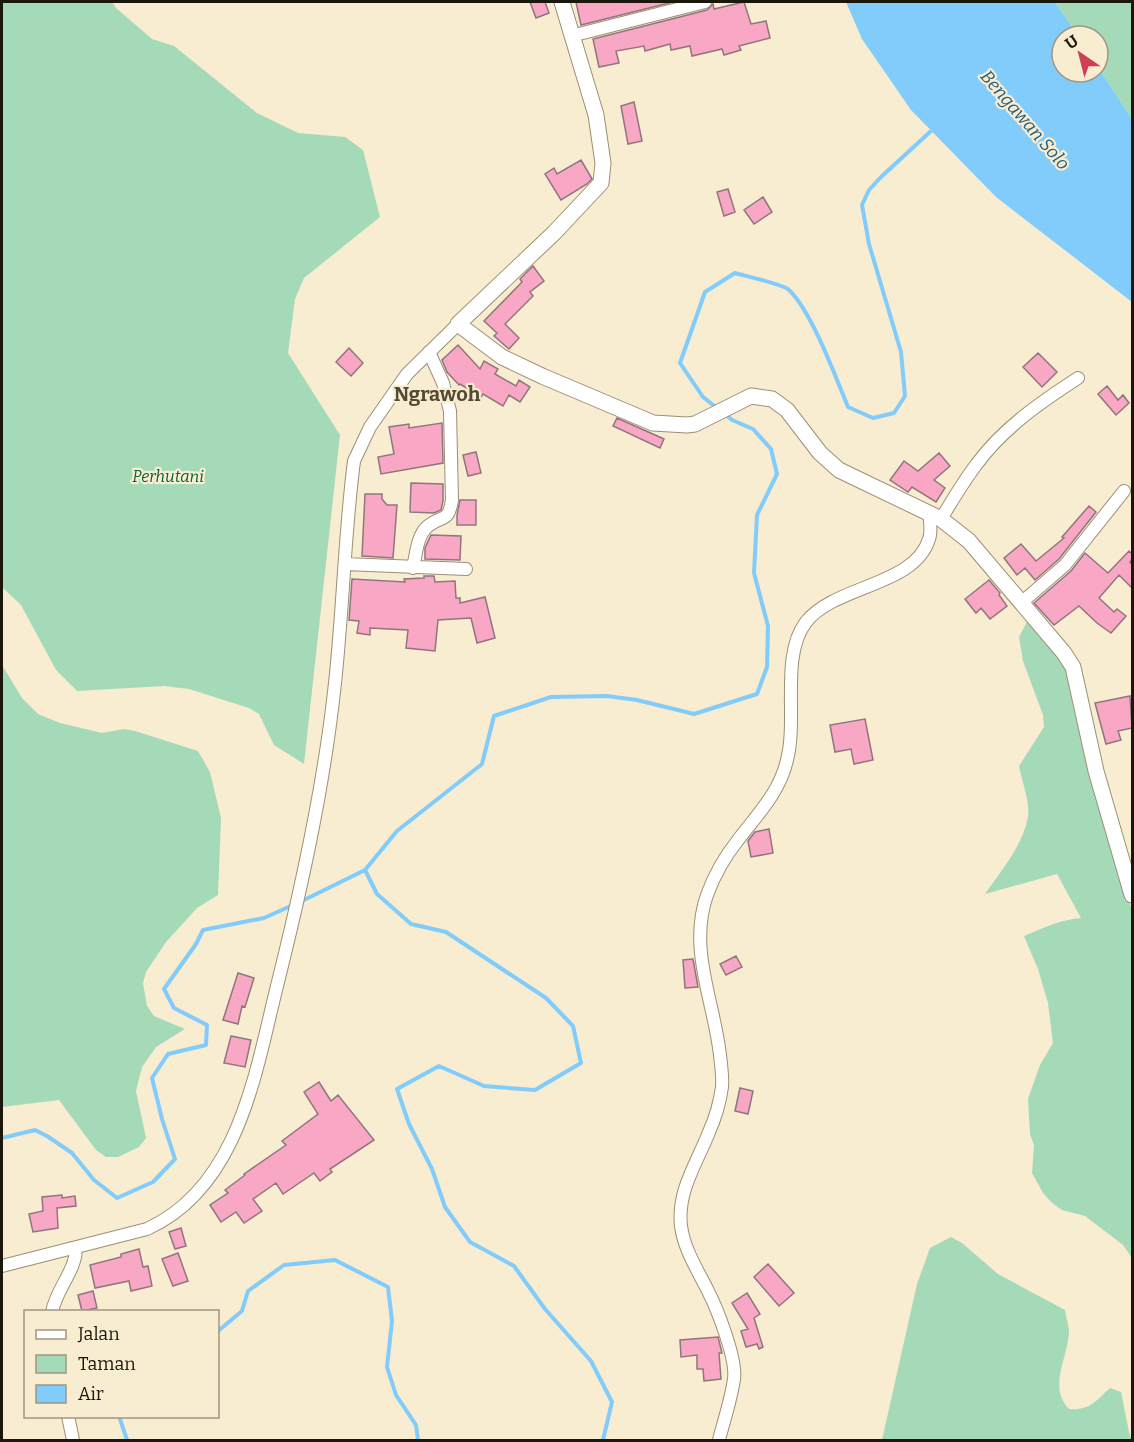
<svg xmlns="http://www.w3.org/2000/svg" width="1134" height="1442" font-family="Bitter,serif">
<rect width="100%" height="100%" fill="#f8ecd1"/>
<path fill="#a5dab8" d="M2,2H112L116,8L152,39L174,46L257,113L298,133L345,137L363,150L380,217L304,278L295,299L288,353L340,435L304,764L274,745L259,714L249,708L189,689L164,686L77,691L56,670L21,605L2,587Z
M1055,2H1132V119L1098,67V36H1078Z
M1028,620L1068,669L1122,881L1132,910V1258L1123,1245L1085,1216L1062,1210L1052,1203L1043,1193L1032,1173L1034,1145L1030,1134L1028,1099L1040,1065L1053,1043L1048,1003L1038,969L1024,936C1045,927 1059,920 1081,918L1057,874L985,894C1001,871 1023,845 1028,817C1030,801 1022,782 1019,766L1044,727L1043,715L1023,661L1019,637Z
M2,665L22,698L38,714L60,723L102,733L124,729L135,731L198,751L210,772L221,818L218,895L197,908L166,942L146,972L143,983L147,1006L154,1016L185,1029L156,1047L142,1067L136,1091L146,1138L139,1147L118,1157H106L96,1150L59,1100L2,1107Z
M951,1237L962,1243L998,1274L1065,1310C1066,1317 1069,1326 1069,1333C1067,1360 1048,1387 1069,1409C1089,1411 1096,1401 1110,1388L1121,1392L1129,1432L1132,1440H882L917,1284L930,1248Z"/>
<path fill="#81ccfa" d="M846,2H1055L1078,36H1062V72H1098V67L1132,119V302L996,197L911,110L862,39Z"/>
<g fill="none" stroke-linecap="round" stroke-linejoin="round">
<path stroke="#81ccfa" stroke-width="4" d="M717,408L703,397L680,363L705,292L735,273C745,276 783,284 789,290C812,312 835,376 848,407L873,418L894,413L905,396L901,352L869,244L862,205L869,190L881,177L931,131
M365,870L377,894L411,924L446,932L546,998L573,1026L581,1063L535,1090L484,1086L439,1066L397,1089L409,1124L432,1169L445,1207L470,1242L514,1266L545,1309L591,1361L612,1402L603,1440
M300,902L365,870L397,831L482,764L494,716L551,697L607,696L637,700L694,714L757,694L767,667L768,626L754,573L757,515L777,474L771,449L753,429L732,420L725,414
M2,1138L35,1130L47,1136L72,1153L94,1180L117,1198L153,1182L175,1159L162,1119L152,1078L168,1054L206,1045L207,1025L174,1008L164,989L196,944L203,930L264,918L293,905
M218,1331L242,1311L248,1291L284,1265L335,1260L388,1287L392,1321L387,1367L396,1395L416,1425L418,1440
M119,1416L127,1440"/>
</g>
<path fill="#f8a8c4" stroke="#91757e" stroke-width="1.5" d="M530,2H545L549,13L536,18Z
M576,2H673L581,25Z
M744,2L751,24L766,21L770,38L739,46L741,50L724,55L722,49L692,56L690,46L671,50L670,44L645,51L644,46L616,51L619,63L599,67L593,39L707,10L713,4L714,9Z
M634,102L642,141L628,144L621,106Z
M581,160L592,179L587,184L561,200L545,174L554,168L557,174Z
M728,189L735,212L724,216L717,192Z
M763,197L772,212L754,224L744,210Z
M533,266L544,281L530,292L533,296L505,324L519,338L509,349L494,336L497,333L484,321L522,282L520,279Z
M458,345L480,369L484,361L498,369L495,374L516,386L519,380L530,387L520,402L509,395L503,406L483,394L481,397L460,384L459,385L447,372L442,360Z
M349,348L363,363L351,376L336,362Z
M1038,353L1057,372L1042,387L1023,367Z
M1107,386L1118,400L1123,395L1129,403L1116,415L1098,394Z
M617,418L664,439L660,448L613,426Z
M442,423L443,463L381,474L378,457L394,454L389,427L409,424V428Z
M476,452L481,473L468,476L463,455Z
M939,453L950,466L934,480L945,488L936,502L912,487L908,492L890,480L904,461L918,471Z
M411,483L443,484V501L441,510L434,513L410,512Z
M365,494H382V499L387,505H397L393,558L362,556Z
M460,500H476V525H457V515Z
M1089,506L1096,512L1059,559L1035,580L1025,568L1017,575L1004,558L1021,544L1036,561L1064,538L1062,537Z
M431,535L461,536L460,560L425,559V548Z
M1129,551L1132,554V559L1130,562L1132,565V588L1119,575L1099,598L1114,612L1117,609L1126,616L1111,633L1097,623L1079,606L1054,625L1034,603L1071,571L1085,553L1108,573Z
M424,576H434L435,582L455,581L456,598H460V603L485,597L495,638L477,643L471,618L438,620L435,651L406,648L408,630L370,628V635L357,633L359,621L349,620L352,579L405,582L404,579L424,578Z
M989,580L1000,593L999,595L1007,606L990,619L981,608L976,613L965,599Z
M1130,696L1132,728L1118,731L1121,740L1106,744L1095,703Z
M865,719L873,760L854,764L851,749L835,752L830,725Z
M769,829L773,853L751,857L748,841L755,832Z
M736,956L742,967L726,975L720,964Z
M693,959L698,987L685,988L683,960Z
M238,973L254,978L245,1007L242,1006L238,1024L223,1020Z
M231,1036L251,1040L245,1067L224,1063Z
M319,1082L331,1101L338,1095L374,1140L330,1169L332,1172L320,1181L314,1173L283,1194L276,1183L253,1199L262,1211L244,1223L236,1212L221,1222L210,1205L228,1193L225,1190L245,1175L244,1174L286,1145L282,1141L318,1114L304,1092Z
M740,1088L753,1091L748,1114L735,1111Z
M62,1195V1198L75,1196L76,1206L57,1208L58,1228L33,1232L29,1214L43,1211L42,1197Z
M181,1228L186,1246L175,1249L169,1232Z
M139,1249L143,1267L148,1266L152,1286L131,1291L129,1281L95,1288L90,1265L121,1257V1254Z
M178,1253L188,1281L173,1286L162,1259Z
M768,1264L794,1293L779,1306L754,1277Z
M93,1291L97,1308L82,1311L78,1295Z
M747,1293L760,1314L754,1318L763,1347L759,1349L757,1344L746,1347L741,1331L748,1329L732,1303Z
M718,1337L722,1353H719L721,1379L704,1381L703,1369H697V1355L681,1357L680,1340Z"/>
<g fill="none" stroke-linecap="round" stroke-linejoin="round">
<defs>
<path id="minor" d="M571,36L705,2
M941,519C952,501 963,482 976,465C1003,428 1041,402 1078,378
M345,564L466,569
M413,568C416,555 417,535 428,526C443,514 448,524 452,500L450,411L443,383L429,352
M1021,603L1065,565L1124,491
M2,1266L147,1229C239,1187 255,1074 277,986C301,890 323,791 334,692C343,615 344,538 354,461L370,427L407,374L458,324
M52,1312C56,1289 76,1271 76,1248
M68,1416L73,1440
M719,1440C724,1420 731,1400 734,1379C737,1359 717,1308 707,1289C697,1269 684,1249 681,1226C677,1191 697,1163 709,1132C715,1119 720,1101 722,1087C723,1077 721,1065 720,1055C714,1001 688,949 707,895C714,876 726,855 738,840C757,815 780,792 787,760C798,718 780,656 806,622C835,585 915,586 929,539C932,531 930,521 929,513"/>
<path id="tertiary" d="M562,2L596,115L603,163L601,183L554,233L458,324L502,357L542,376L653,423L687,425L695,424L751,396L772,399L787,410L820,453L839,470L941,519L969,541L1064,653L1073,667L1096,771L1132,895"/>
</defs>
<use href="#minor" stroke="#9b9077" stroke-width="14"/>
<use href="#tertiary" stroke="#9b9077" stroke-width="17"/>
<use href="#minor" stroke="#fff" stroke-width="12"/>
<use href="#tertiary" stroke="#fff" stroke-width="15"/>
</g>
<g text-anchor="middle" stroke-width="4.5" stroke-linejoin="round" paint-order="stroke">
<g font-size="16" font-style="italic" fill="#046238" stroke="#f8ecd1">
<text x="168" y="482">Perhutani</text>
</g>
<g font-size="18" font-style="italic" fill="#255d7d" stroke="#f8ecd1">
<text transform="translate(1025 120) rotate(49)" y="6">Bengawan Solo</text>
</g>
<g font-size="20" font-weight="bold" fill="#534a33" stroke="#f8ecd1">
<text x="437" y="401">Ngrawoh</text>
</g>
</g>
<rect width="1134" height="1442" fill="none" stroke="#1b170d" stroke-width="6"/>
<rect x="24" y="1310" width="195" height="108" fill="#f8ecd1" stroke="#a09783" stroke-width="1.5"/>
<rect x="36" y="1330" width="30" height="9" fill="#ffffff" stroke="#a09783" stroke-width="1.5"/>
<text x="78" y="1340" font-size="18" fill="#1b170d">Jalan</text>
<rect x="36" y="1355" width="30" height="18" fill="#a5dab8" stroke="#a09783" stroke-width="1.5"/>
<text x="78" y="1370" font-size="18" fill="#1b170d">Taman</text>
<rect x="36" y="1385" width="30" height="18" fill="#81ccfa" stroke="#a09783" stroke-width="1.5"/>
<text x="78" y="1400" font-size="18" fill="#1b170d">Air</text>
<g transform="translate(1080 54) rotate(325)"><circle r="28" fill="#f8ecd1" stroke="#a09783" stroke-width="1.5"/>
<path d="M0-4.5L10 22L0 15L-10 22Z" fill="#cf3f58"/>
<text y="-9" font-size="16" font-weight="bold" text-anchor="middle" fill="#1b170d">U</text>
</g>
</svg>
